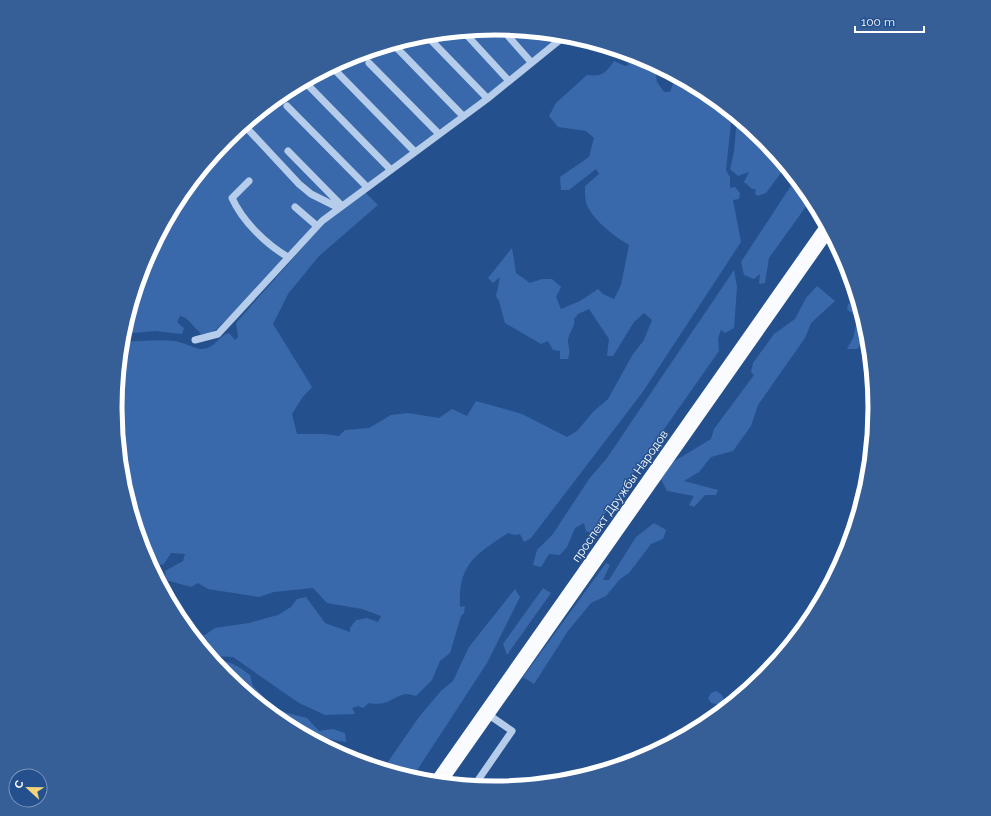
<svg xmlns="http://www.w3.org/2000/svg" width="991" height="816" font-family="Raleway,sans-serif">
<rect width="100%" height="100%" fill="#25508e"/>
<path fill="#3969ab" d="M496,28L568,35L324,216L319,218L314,227L291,251L285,253C284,265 230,316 218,328L211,333L201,334L186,318L180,316L177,322L184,328L182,334L155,331L123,334L145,262L180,197L227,139L285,92L350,57L422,35Z
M622,51L641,57L644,62L655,69L657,82L664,92H670L676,76L707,92L732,113L726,170L730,177V188L735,187L740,193L739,199L733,200L741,242L642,393L531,538L524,542L520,534L515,535L508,533C475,555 458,564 460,607L465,606L464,613L461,616L450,653L440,661L432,680L416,696C413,695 409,694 406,694C393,696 388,707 369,703L363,708L358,706L352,708L355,714L325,715L299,703L233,657L210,656L193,636L205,635L215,628L249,623L278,615L291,607L297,599L306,597L325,623L350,632V628L356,620L367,618L378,622L381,616L362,609L327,603L313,588L274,592L259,597L208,589L198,583L191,587L166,580L165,571L183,561L185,554L171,553L164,564L152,567C128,522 117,459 116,409C115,387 120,363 122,342C139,341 158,339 175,341C182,342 197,349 201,349C215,349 218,336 229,333L235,340L238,337L236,323L326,221L365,192L378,205L319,256L288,294L273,324L312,387L302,398L292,414L297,434H324L339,436L345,430L369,428L391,415L408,413L439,418L452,409L467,416L476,401L522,414L567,437L577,431L593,412L608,399L633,354L644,340L652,320L644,313L634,322L613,356H607L609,339L589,309L578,314L574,319C576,326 569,332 568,340C568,349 571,348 568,359H560V351L553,350L548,341L541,344L505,323L499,301L496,296L500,277L493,283L488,278L512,248L516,273L530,283L542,279H552L561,287L556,297L561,309L580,301L598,289L603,294L614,299L621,285L629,245C615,237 590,218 586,202C585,198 585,191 585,186L599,174L596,169L569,190H561L560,177L589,157L594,138L586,131L558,127L549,116L556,103L587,75C602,77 606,73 614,61L625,66L629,65Z
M737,117L764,139L786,166L766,193L757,196L755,193L756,189H752L744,182L749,172L738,176L730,169L734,152Z
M796,178L812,198L769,258L765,283L759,284L760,274L754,279L744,275L741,262Z
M734,270L737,287L734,328L725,333L721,330L718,338L719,351L591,533L586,531L584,523L575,528L567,547L560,555L549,554L541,567L533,565L537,550L553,534L589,479L607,458Z
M817,286L835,301L811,323L805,338L758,405L751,426L733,451L711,457L699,472L684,481L718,490L716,495H705L694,507L689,505L694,496L667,491L661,479L673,462L711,439L714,429L754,375L751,372L753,363L774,334L795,319L806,298Z
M858,301L868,334L869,346L862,343L857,349H847L853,338L858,316L847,310L848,304Z
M654,523L666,530L663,539L651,544L629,573L620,579L606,596L591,603L568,631L534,684L523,677L606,563L610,565L603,580H609L636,537Z
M543,588L551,593L507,655L503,644Z
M515,589L520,597L487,663L412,778L383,769L419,717L441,691L453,681L469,647Z
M213,660C229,660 238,666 250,675L253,686L273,707L287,713L307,718L319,731L333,729L345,733L346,742L328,739L322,742L332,750L284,724L227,677Z
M716,691L722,695L725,702L722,705L711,703L708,698L711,693Z
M669,733L680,738L641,759L638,760L635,757C647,751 663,746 669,733Z"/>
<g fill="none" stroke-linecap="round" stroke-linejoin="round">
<path stroke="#b5cceb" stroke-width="7" d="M501,28L531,62
M463,31L509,81
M426,35L487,98
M393,44L463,116
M369,63L439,134
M332,67L415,152
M304,81L391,170
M277,99V100
M287,106L367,187
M244,125L299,184L311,194L339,208
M288,151L342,206
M249,181L232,198C243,222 266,244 288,257
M295,207L317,226
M195,340L218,334L322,221L487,99L566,35
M474,786L512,731L486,713"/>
<path stroke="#f9fbff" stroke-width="9" d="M434,782L826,224
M442,783L830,231"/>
</g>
<g text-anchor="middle" stroke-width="3" stroke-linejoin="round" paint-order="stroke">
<g font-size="12" fill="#fff" stroke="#25508e">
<text transform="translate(620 496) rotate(-55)" y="4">проспект Дружбы Народов</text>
</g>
</g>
<path d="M0 0H991V816H0ZM122 408a373 373 0 1 1 746 0a373 373 0 1 1-746 0Z" fill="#365e97" fill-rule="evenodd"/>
<path fill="none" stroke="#fff" stroke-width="5" d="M122 408a373 373 0 1 1 746 0a373 373 0 1 1-746 0Z"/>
<g transform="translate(28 788) rotate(292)"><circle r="19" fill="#25508e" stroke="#7c96bb"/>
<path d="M0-3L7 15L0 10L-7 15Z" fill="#f5d579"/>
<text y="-6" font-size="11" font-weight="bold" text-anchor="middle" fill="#ffffff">С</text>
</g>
<path d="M855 26v6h69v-6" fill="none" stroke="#ffffff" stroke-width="2"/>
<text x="861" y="26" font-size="12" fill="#ffffff" stroke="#25508e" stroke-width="3" paint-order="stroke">100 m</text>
</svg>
